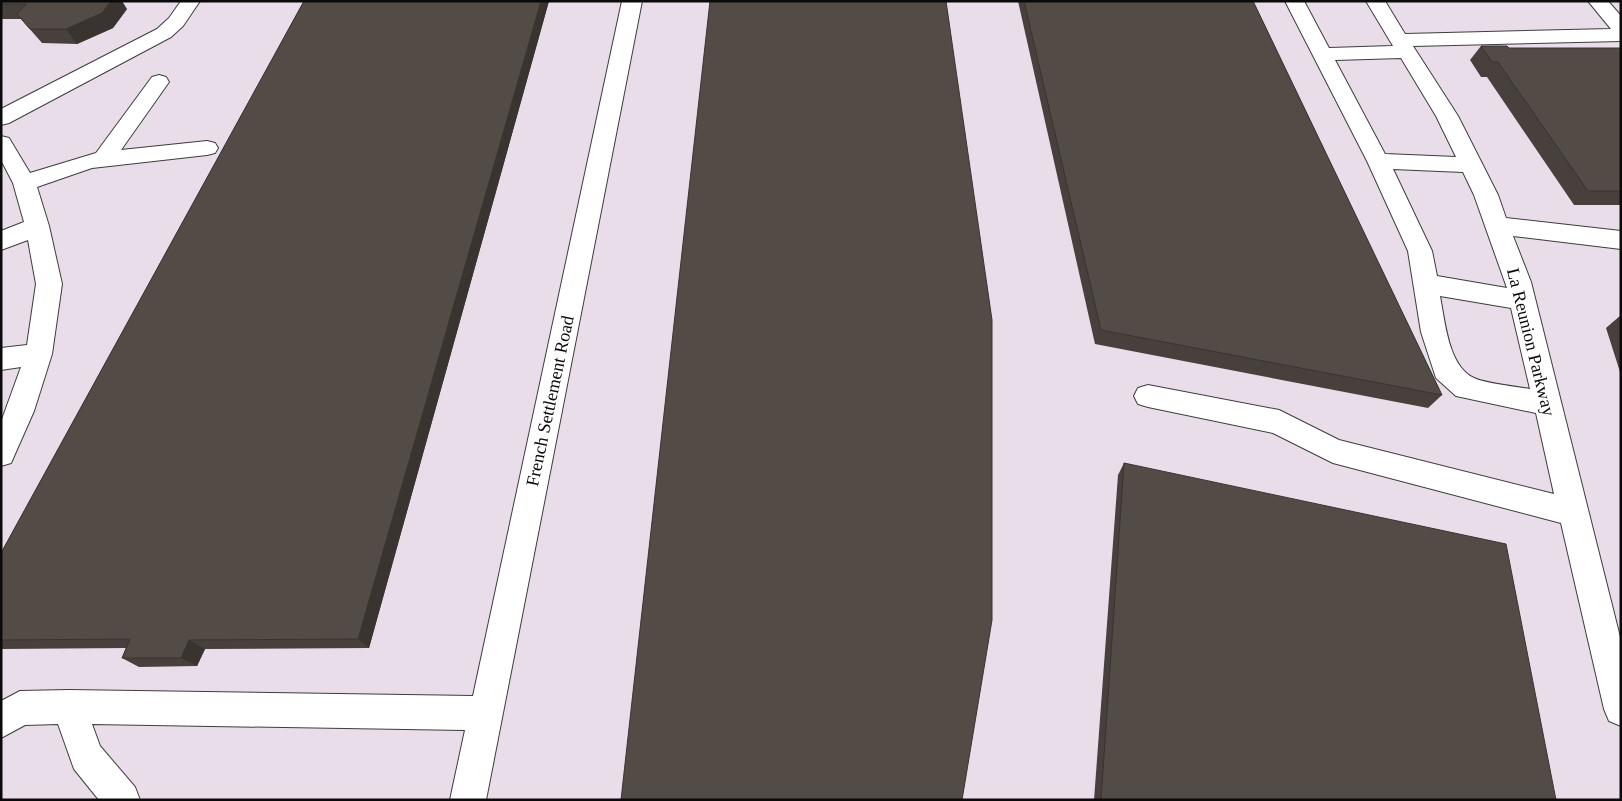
<svg xmlns="http://www.w3.org/2000/svg" width="1622" height="801" font-family="'Times New Roman',serif">
<rect width="100%" height="100%" fill="#fffbe7"/>
<path fill="#e9ddea" d="M1,1H1621V800H1Z"/>
<g fill="none" stroke-linecap="round" stroke-linejoin="round">
<defs>
<path id="minor" d="M181,1H200L183,26L171,37L9,123L1,125V109L157,29L169,18Z
M622,1H642L486,800H450L465,730L92,724L100,746L135,787L140,800H99L74,769L58,724L25,725L1,738V701L20,691L69,690L473,696Z
M1285,1H1304L1329,48L1393,46L1366,1H1385L1405,34L1611,29L1588,1H1608L1621,16V41L1413,46L1458,116L1498,195L1506,218L1621,231V249L1513,236L1531,282L1621,641V726L1609,721L1604,709L1561,523L1333,463L1273,433L1148,407L1138,404L1134,396L1138,388L1148,385L1279,410L1339,440L1554,494L1536,413L1456,396L1436,378L1421,332L1408,251L1367,161ZM1401,58L1436,116L1456,157L1385,154L1335,60ZM1393,169L1463,172L1474,195L1507,288L1437,276L1432,251ZM1440,296L1511,308L1530,389C1517,387 1484,383 1474,378C1448,366 1445,321 1440,296Z
M159,75L166,77L169,82L121,150L207,141L215,143L218,148L215,153L207,155L92,168L37,187L49,226L62,284L52,354L34,411L11,463L1,466V422L21,367L1,370V348L27,345L36,284L28,240L1,250V231L24,222L13,183L1,160V136L9,138L30,173L96,153L152,77Z"/>
</defs>
<use href="#minor" stroke="#3d3d3d" stroke-width="2"/>
<use href="#minor" fill="#fff" fill-rule="evenodd"/>
</g>
<path fill="#47403c" d="M1,1L127,9L113,28L77,44L42,43L21,19H1Z
M304,1H549L369,648L205,649L197,666L139,667L122,658L126,648L1,649V553Z
M1018,1H1253L1442,395L1428,408L1095,344Z
M1481,46L1509,48H1621V205H1574L1487,77H1481L1470,60Z
M1621,315V375L1606,328Z
M1124,463L1556,800H1094L1118,475Z"/>
<path fill="#3a3431" d="M111,1H122L127,9L113,28L77,44L66,29Z
M541,1H549L369,648L358,639Z
M189,640L205,649L197,666L181,658Z"/>
<path fill="#534b46" stroke="#3a3431" d="M1,1H111L102,13L66,29H30L17,14L26,4H1Z
M304,1H541L358,639L189,640L181,658H122L130,639L1,640V553Z
M710,1H946L992,320V620L962,800H621Z
M1024,1H1253L1442,395L1101,330Z
M1481,46H1507L1509,48H1621V191H1588L1498,62H1492Z
M1124,463L1506,544L1556,800H1101Z"/>
<g text-anchor="middle" stroke-width="5" stroke-linejoin="round" paint-order="stroke">
<g font-size="18" fill="#0a0a0a" stroke="#fff">
<text transform="translate(1531 342) rotate(76)" y="6">La Reunion Parkway</text>
<text transform="translate(550 401) rotate(-78)" y="6">French Settlement Road</text>
</g>
</g>
<rect width="1622" height="801" fill="none" stroke="#0a0a0a" stroke-width="5"/>
</svg>
